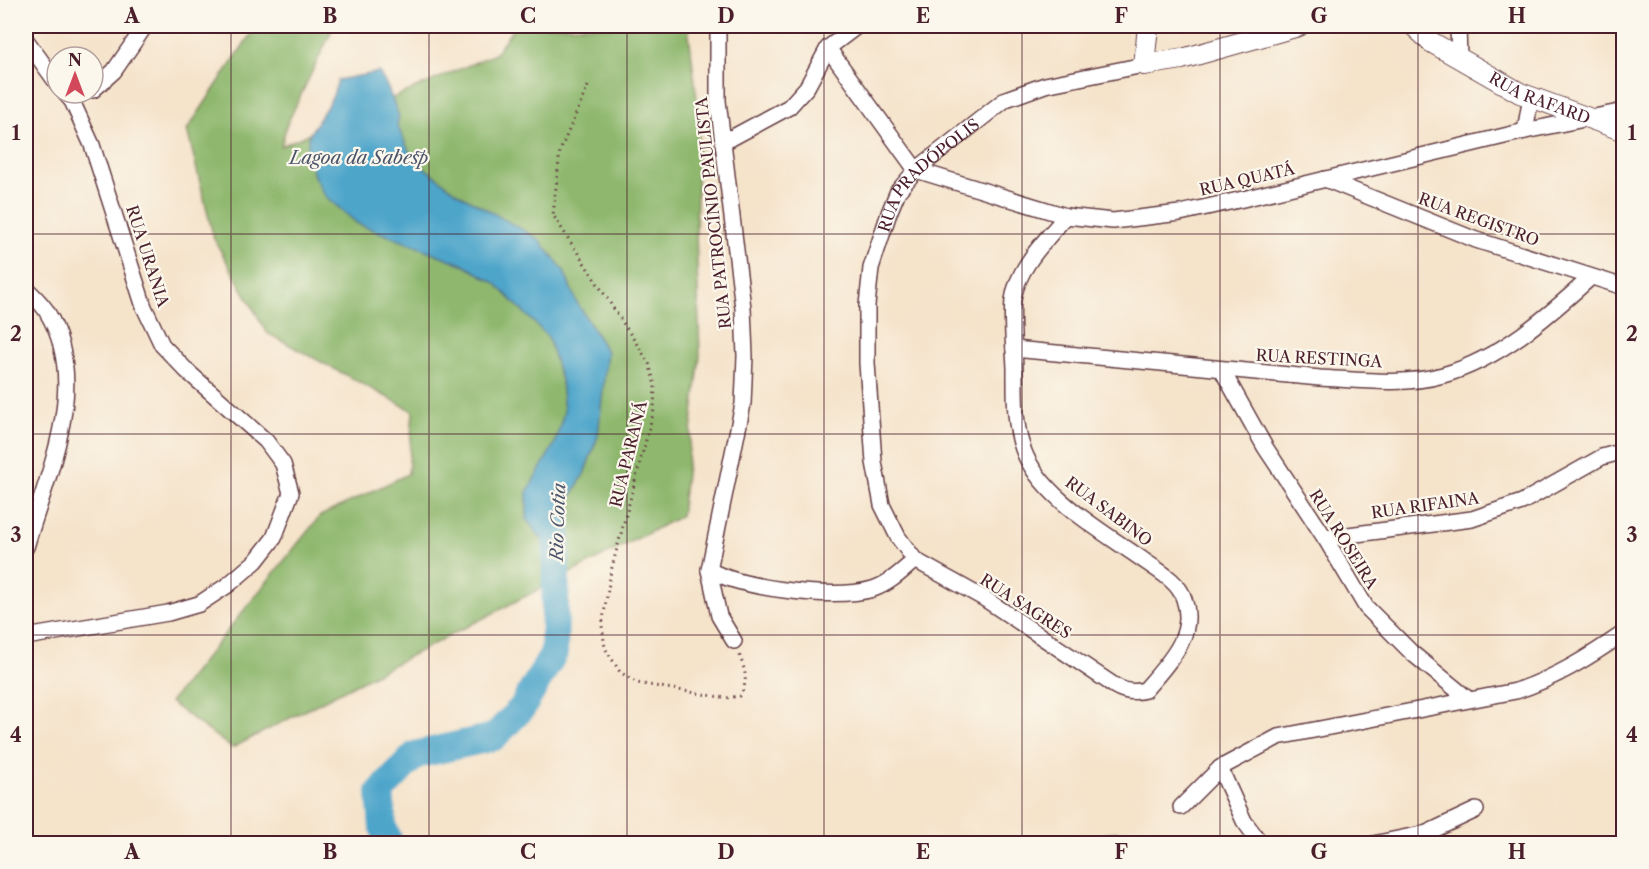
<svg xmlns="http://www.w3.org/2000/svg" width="1649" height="869" font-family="'Libre Caslon Text',serif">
<rect width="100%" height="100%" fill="#fbf7ec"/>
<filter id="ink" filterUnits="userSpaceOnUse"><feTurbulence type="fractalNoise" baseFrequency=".0167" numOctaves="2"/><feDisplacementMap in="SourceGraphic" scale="12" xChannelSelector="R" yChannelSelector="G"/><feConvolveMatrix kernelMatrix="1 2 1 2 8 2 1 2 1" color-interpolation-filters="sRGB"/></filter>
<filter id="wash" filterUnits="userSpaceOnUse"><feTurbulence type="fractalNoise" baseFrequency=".008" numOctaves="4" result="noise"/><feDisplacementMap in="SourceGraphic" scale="24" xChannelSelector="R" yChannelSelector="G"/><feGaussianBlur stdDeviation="1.35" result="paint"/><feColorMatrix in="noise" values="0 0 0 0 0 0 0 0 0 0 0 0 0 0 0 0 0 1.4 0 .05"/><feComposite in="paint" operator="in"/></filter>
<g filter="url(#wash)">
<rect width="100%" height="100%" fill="#f5e3ca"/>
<path fill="#8fb86e" stroke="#6c6c4c" stroke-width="1.5" d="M256,26H334L287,124L281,146L495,54L515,26H688L699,115L696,232L700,356L681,516L232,748L170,702L320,516L408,474L413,411L267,333L214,239L187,130Z
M1115,832L1176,838L1178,843H1072Z"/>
<path fill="#4da5ca" stroke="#4c627a" stroke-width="1.5" d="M379,72L387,86L399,116L397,125L413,159L459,194L539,239L564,271L576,301L607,352L598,436L584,474L568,502L555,557L527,520V492L555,443L564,412L561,380L548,337L495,283L462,264L358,224L325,196L314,176L307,150L309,135L332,98L338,80Z"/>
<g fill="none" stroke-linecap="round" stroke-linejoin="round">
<path stroke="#4da5ca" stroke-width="28" d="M390,844L383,827L380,792L415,755L494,737L522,708L554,653L557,518"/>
</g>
</g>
<g filter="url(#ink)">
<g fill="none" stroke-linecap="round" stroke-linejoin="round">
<defs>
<g id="minor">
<path d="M718,26V101L743,308L745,356L743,404L709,570L719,616L734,641"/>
<path d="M1458,26L1459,59"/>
<path d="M26,40L57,83"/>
<path d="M828,48L916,170L1066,216L1113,221L1180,213L1243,199L1525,131L1624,111"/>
<path d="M93,90L114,71L145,26"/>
<path d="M1525,131L1531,97"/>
<path d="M724,142L789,107L807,87L828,48L857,26"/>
<path d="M1325,179L1476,240L1624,287"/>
<path id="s1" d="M1066,216C1046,240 1017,268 1013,300C1011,322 1014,346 1015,368C1015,395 1014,424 1023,449C1040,498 1106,533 1146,562C1159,571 1179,582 1184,599C1197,636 1167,664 1145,690C1134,693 1125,692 1115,686L985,599L915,560L898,537L882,505L874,462L867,363V305L871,268L889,213L898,191L916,170L1006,99L1045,85L1144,65"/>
<path d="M26,288C32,295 42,303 47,312C91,384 47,474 26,547"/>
<path d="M1014,349L1320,378C1359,380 1405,386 1443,375C1500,359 1548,316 1591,277"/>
<path d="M1222,370L1265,447L1325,538L1366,607L1412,653L1468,699"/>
<path d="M1325,538L1472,519L1522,502L1602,457L1624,451"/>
<path d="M709,570C744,589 835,600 873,589C889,584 902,571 915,560"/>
<path d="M26,637L168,613L199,604L228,585L256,561L274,538L291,493L283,464L266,441L187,371L162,345L144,307L92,145L72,101L65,93"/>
<path d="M1220,768L1244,821L1261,844"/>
<path d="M1181,807L1220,768L1278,737L1516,691C1556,678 1589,657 1624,633"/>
<path d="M1373,844L1427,833L1476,810"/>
</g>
<g id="tertiary">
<path d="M1148,26L1144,65L1182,59L1299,26"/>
<path id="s2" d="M1414,26L1431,42L1520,93L1624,131"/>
</g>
</defs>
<use href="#minor" stroke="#643c43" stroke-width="18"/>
<use href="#tertiary" stroke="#643c43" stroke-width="22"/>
<path stroke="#643c43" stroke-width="3" stroke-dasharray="1.5 4.5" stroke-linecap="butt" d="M588,86L560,151L553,215L649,363L655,385L654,410L611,571L602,626L605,648L620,672L637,683L726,698L740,696C749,680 745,670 739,654"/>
<use href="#minor" stroke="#fff" stroke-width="15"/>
<use href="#tertiary" stroke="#fff" stroke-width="20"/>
</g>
</g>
<path fill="none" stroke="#4a1f2b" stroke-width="1.5" stroke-opacity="0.55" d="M231,26V844M429,26V844M627,26V844M824,26V844M1022,26V844M1220,26V844M1418,26V844M26,234H1624M26,434H1624M26,635H1624"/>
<g text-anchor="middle" stroke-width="4.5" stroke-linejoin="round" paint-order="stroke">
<g font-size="16" fill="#4a1f2b" stroke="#fbf7ec">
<text dy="6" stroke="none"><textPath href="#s2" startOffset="146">RUA RAFARD</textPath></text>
<text dy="6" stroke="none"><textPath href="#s1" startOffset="1262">RUA PRADÓPOLIS</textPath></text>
<text transform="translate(1247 179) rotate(-13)" y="6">RUA QUATÁ</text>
<text transform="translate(713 213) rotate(-96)" y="6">RUA PATROCÍNIO PAULISTA</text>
<text transform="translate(1479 219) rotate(20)" y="6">RUA REGISTRO</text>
<text transform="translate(148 256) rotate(72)" y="6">RUA URANIA</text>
<text transform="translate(1319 358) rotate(3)" y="6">RUA RESTINGA</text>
<text transform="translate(628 454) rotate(-76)" y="6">RUA PARANÁ</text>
<text transform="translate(1425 505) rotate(-8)" y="6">RUA RIFAINA</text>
<text transform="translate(1109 511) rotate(37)" y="6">RUA SABINO</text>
<text transform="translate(1344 539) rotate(58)" y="6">RUA ROSEIRA</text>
<text transform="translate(1026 606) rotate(33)" y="6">RUA SAGRES</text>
</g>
<g font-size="18" font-style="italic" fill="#4b556b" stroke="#fbf7ec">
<text x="359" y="164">Lagoa da Sabesp</text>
<text transform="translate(558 522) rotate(-88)" y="6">Rio Cotia</text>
</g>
</g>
<rect width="1649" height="869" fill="none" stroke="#fbf7ec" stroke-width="66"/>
<g transform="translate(75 75)"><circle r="28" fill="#fbf7ec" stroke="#b4a19f" stroke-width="1.5"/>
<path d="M0-4.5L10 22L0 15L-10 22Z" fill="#d1495b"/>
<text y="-9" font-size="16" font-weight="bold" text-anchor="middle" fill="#4a1f2b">N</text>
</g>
<rect x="33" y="33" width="1583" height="803" fill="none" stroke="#4a1f2b" stroke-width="2"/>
<g font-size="20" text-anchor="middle" font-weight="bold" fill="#4a1f2b">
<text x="132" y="23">A</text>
<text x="330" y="23">B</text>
<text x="528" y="23">C</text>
<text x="726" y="23">D</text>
<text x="923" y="23">E</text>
<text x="1121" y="23">F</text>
<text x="1319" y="23">G</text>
<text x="1517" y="23">H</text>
<text x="16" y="140">1</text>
<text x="1632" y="140">1</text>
<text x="16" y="341">2</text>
<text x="1632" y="341">2</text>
<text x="16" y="542">3</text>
<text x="1632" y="542">3</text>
<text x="16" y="742">4</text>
<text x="1632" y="742">4</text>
<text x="132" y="859">A</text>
<text x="330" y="859">B</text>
<text x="528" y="859">C</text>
<text x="726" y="859">D</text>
<text x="923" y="859">E</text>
<text x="1121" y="859">F</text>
<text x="1319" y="859">G</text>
<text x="1517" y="859">H</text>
</g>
</svg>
